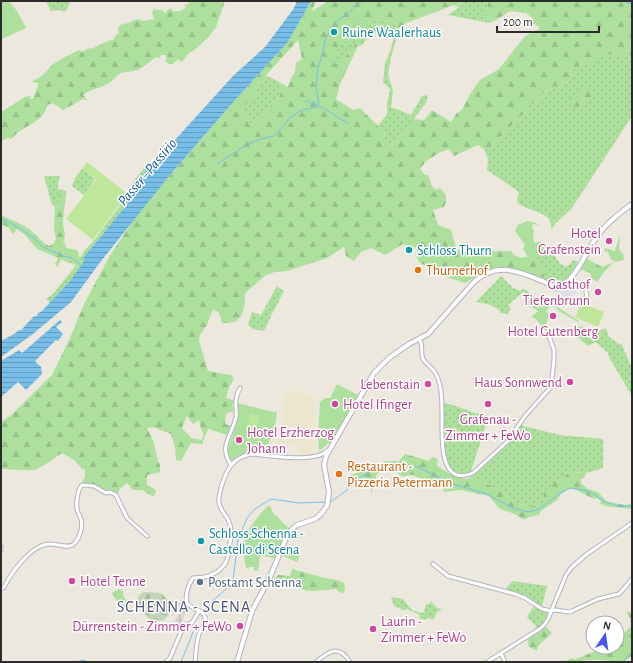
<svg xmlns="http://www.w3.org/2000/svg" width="633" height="663" font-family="'Alegreya Sans',sans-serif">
<defs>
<pattern id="grass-dots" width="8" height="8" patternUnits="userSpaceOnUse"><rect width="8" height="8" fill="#ade09d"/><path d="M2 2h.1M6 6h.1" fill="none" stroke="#95c087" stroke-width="1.8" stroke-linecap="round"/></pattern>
<pattern id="forest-firs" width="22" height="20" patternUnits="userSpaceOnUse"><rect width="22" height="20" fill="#ade09d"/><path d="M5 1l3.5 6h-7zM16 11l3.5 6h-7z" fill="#95c087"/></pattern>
<pattern id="cemetery-stones" width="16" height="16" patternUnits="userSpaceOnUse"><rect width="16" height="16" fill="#c2d5b6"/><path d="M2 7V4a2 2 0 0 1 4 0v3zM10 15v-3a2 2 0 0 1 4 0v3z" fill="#a7b79d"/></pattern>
<pattern id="park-tufts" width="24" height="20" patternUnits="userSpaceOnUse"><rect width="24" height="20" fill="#ade09d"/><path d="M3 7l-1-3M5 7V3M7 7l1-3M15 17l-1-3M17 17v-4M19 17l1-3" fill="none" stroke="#95c087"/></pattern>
<pattern id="plaza-grid" width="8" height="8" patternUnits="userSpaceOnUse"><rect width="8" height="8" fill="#dddad5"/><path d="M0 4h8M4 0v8" fill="none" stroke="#bebbb7"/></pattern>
<pattern id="water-rules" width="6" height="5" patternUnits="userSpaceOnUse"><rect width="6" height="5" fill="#77bfe9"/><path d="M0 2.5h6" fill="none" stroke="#629bbd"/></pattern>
</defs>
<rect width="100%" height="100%" fill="#ece8de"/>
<path fill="#e1dee5" d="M571,282L577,292L563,302L553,290Z"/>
<path fill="#ede6cf" d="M287,389L316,396L313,454H298L299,445L269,443L281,431L282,415Z"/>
<path fill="url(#grass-dots)" d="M49,1H71L65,12L59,10L51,11L46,2Z
M463,1H488C489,8 487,11 481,16L496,20L490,23L448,15L458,8Z
M351,20H374L394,22L396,31L399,28L391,58L388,74L393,91L391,107L411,115L422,96L428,95L426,103L402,134L387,150L385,143V134L378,129V126L387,114V104L390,89L383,82L385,63L390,52L395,33L382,28L368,38L361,46L355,45L340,64L332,63Z
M632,45V116L572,208L555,224L551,230C554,214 535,212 525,207C522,206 519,204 517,202L519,192L487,170L488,159L484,149L489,148L527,110C527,106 528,104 532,103L534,104L551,87L562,86L564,83L567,82C570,75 573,69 580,64L582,65L583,63L591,61L590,60L596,56L610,54L621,57L627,55L629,48Z
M265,75L283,84L279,98L258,119L251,125L241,110L257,91L259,83Z
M149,167L144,173L142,179L135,188L130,201L125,205V207L88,252C84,257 85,259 83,264C76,278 61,291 50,303L46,299L53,294L76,265L61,260L57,267L55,264L58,258L77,264L84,251L95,239L121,204L136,178L144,168Z
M82,169L95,179L84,195L72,186L75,178Z
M44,176H60L58,183V189L66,191V197L59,196V202L55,206L52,205Z
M540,242L544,243C546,247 549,247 551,250C557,258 556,261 565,267L569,265L573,260L578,262C570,275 564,288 546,281L536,253H538L534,243Z
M501,276L513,288L521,291L522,289L526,290L542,303L535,309L524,303L525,293L523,292L508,305L511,308L508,314L500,313V310L488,304L476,302Z
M277,286L284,291L271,316L264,331L253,329L248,325L252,312L261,315Z
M578,326L599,331L606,328L609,337L620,345L621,343L632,368V396L609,357L608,353L596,342L588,346L576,336L572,331Z
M441,400L447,404H450L475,413L489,416L470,474L502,447L519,425L560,435L603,439V468L586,473L570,472L566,476L557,481L542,500H547L548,502L534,506H526L513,501L501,490L471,478L470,475L464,476L451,471L444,458Z
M512,581L547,586L542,607L537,606L547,611C549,621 541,627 534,632L536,626L527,617L534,606L525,599L505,590Z
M391,597L403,599L412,610L422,613L424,612L426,604H430L431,601L436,607L442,610L437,612L433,620L428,618L424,620L419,618L420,615L407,609L404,610L394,606Z"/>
<path fill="url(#forest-firs)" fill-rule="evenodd" d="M184,1H225L216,27L207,39L205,40L197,48L188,54L183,61L181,62L178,59L173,64H168L165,60L167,58L166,55H161L159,59L158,57C151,59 147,65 140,69C134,72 127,71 121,73C117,75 113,80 109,83C101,88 91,89 83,95L88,101L83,99L63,110L53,103L47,105C45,119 30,124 20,131C16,133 14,137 10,140L9,138L5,139L1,142V112L25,97L30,96L31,99H33C34,93 38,89 38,83L31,82L42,76L52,65L61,59L79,50L82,52L89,48L91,49C98,46 105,41 113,40L116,35L119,33L118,29L120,25L128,23L137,19L144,21L154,19L152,12L155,8L156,10H162L165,13H167L166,11L171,8L173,11C179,12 182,11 186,7L184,5L189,4V2Z
M311,1H316L312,11L328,1H463L458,7L454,5L406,23L396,31L394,22L374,20L373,26L359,27L357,20H351L347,30L352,42L348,46L343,39L333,63L340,64L355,44L358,46L340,84L336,99L353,110L360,108L378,126V129L382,130C387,137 384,142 387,150L402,134L413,119L424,120L432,110L451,122L457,113L462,110L470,94L480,80L499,69L525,36L540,28L532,22L534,19L526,13L510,11L496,20L481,16V12L487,10L488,6V1H632V45L629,48L627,57L625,60H623L621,57L609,54L596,56L594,60L591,59L590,60L591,61L588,65L584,63L583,65L580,64C573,69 570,75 567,82L564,83L562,86L551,87L549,89L546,91L534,104L532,103C528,104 527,106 527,110L489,148L484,149L478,145L454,156L449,149L439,153L426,161L420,169L425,175H428L432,186L435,190L440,188L446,195V202L444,207L433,210L438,225L451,230L456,248L460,252L511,251C517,261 527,258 536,253L546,281C528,274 506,263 487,271C480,274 472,279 465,283L437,274L418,261L416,248L403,244L385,255L371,248L361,252L354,261L346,256L344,247L327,258L287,271L275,272L266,275L245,293C245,303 245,317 234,322C231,323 226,323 222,323L219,313L213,309L207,325L200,335L199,341L208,371L231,375L234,379L229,387L226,398L233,400L234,403L232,405L234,411L226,414L225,424L232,426L227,435L208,429L202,444L191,443L181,461L176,460L175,447L171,434L153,427L147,428L153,440L158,461L160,465V472L147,475V485L156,490L154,497L142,490H132L130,486L127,483L120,489L116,496L106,493L94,486H80L85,477V469H82L74,460L62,453C54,458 46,465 37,469C29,472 11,469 2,469L1,468V422L10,416L52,375L70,338L84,304L109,257L135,218L170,175L235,100L288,42ZM298,40L302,59L296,63L295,73L292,76L288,87L283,84L279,98L258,119L251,125L241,110L257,91L259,83ZM187,416L193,424L199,420L201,429L204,435L201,440L191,438L182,428L185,420Z
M585,87L594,91L593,98L585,104L572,108L569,103L579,97Z
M59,196L66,197C65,205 63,214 63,223C63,229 67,235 63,241L65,243L66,248L77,250L80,259L77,264L58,258L37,249L25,235L17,229L13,234L8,227L1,224V215C11,220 21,223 30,230C37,235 41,242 49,246L54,243L56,238L54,229L55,206L59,202Z
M586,258L602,267L614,262L604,272L597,282L592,279L590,273L579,269Z
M405,454L429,461L432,457L438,459L437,466L450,474L465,479L471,478L501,490L513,501L526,506H534L547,502V500H542C545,485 560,481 570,472L586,473L584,478L581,479V483L588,489L598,492L606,501L624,505L632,504V509L605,506L600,503L601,501L597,498L594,499L574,489H569L561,494L557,500L541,511L539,515L529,517L526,519H522L515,514L500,509L489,496L460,490L444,492L441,481C436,482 429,483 425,481C414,477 416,472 403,477L388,466L377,474L371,494V481L351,480L348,476L376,466L385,461H399Z
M292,569L325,578L337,580L344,583L345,587L344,593L339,592L336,589L313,591L304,590L293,584L282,583L275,578L278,575L290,576Z
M627,611L632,613V655C630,657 628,660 625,661C615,663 604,659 593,660C584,660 575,662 565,662L571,658L576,659L605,647H617V641L631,626L630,618L627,614Z
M545,626L552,633L538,646L537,651L529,647L527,639L541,630Z"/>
<path fill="url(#cemetery-stones)" d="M144,592L161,593L170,603L172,611L163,621L150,620L138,606L139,605C136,600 138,594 144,592Z"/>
<path fill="url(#park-tufts)" d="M119,589L123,591L124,598L128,602L127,607L123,610L112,593Z"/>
<path fill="#ade09d" d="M1,1H9L17,11L26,28L2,39H1Z
M527,221L533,222L540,225L533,224L532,229H534L533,238L538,253L528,257L523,249L525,245L515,231L518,225Z
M619,236L620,238L619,247L620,251L623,254L624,260L614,262L613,260H611L608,252L604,251L605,248L615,251L619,238Z
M550,302L579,321L578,322L557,310V308L549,306L546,312L550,314L545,327L551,329L547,333L536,319L531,317L538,311L535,309L544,304L546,305Z
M337,384L358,395L333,440L319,451L318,437L320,402L325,398H330Z
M237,403L274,412L277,411L274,435L269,441L267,453L252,452L245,454L232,461L227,455L228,448L237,423L238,411Z
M269,505L271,508L274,515H276L283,523L290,529L283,540L276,556L273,558L276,560L270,557L260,556L258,571H254V567H249L248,569L246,568L244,557V550L243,549L247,531L261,513Z
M288,546L292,547V549L297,550L296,553L300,555L297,562L283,556Z"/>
<path fill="#bee79a" d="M87,162L101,173L96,179L82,169Z
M101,173L126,193L121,202L93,240L66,219Z
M582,303L604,312L598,327L575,317Z
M251,413L259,416L255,431L247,429Z"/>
<path fill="url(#plaza-grid)" d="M183,599L188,606L178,632L172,630L176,618L181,609L178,605Z"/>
<path fill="url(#water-rules)" d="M297,1H311L288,42L235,100L170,175L98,265L71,302L33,334L1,357V341L14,334L19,330H22C25,324 30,322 33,317L37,316L38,313L41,312L71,280L83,263L84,257L88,252L125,207V205L130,201L135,188L142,179L144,173L149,167H152L153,163L161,158L163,152L174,141L234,75L265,47L283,23L294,8Z
M60,320L62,322L56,327L63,334L58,341L56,340L35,361L41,367L42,374L26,390L18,382L1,397V361L19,350L22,353Z"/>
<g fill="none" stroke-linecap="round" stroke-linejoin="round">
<path stroke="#77bfe9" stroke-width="1" d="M623,1L632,4
M306,101L318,105L349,124
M319,104L316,88L318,67L322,56L326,37L338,20L348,14L355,6L363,1
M217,164L248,144L261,139L274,136L291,117L302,110L318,107
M1,219L9,222L22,230L31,236L43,247L63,256L72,258L82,266
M330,501H332L347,490L359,478L383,465L393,464L418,467L452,484L484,493L513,508L528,512L539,509L562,492L570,488L588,491L606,502L617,506H632
M204,612L211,602L223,592L233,580L238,540L247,518L255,509L271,499L299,503L327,502
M624,660L632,652
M77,662L82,660L89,662
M181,662L188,645L193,632"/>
<defs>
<path id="street" d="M586,291L587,299
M419,339C424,345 420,352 423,359C426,364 431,367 434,371C438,376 440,385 441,391C442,400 442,410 442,419C442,438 439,488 473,473L507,442L525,416L551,387L554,360V350L549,336
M231,465C218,445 232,436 236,417C237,411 235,406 236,401C236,397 238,392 240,388
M1,547V550
M433,564L448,576L515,594L525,598L542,609L551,611L556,610L569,612L572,611L598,599L619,594L632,579
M1,588H3L4,587C11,573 31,545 49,544C56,543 70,550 75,543C80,537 83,527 81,519C80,516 77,512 77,508C76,502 78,489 82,485L94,486L106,493L110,492L116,495L127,518L147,536
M501,653L505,662
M166,662L170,658L173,651L181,632L188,624L192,623L199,611
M195,662C196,653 196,643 199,634C201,629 207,623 205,617C201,605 182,612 187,592C188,587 190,582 193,578C197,577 201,578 205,577C224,572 229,561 230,543C231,537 232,528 229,522C227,515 220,511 219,503C218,498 220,493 221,488C226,470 232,458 251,454C270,455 315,464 328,450
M316,662C329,651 339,644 350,662
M487,662L541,628L545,624L548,619L566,575L571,568L587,554L632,523"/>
<path id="secondary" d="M237,662L252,611L270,577L286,538L292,529L297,525L315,519L321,514L327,506L329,492L324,465L326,456L374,373L389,358L409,344L428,334L436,325L473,283C499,258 524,274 552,285C558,286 562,286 567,282C578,273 587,250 596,238C605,224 619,214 632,204"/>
</defs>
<use href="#street" stroke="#b1b3be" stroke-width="5"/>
<use href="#secondary" stroke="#b1b3be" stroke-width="6"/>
<use href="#street" stroke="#fff" stroke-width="3"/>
<use href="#secondary" stroke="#fff" stroke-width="4"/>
</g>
<g fill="#0f9aa8" stroke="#fff" stroke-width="1.5">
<circle cx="334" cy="32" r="4"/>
<circle cx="409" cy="250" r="4"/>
<circle cx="201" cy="541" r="4"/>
</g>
<g fill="#d1479c" stroke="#fff" stroke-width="1.5">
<circle cx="609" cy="241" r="4"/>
<circle cx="598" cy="292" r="4"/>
<circle cx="553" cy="316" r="4"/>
<circle cx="570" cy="382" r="4"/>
<circle cx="428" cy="384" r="4"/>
<circle cx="335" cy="404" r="4"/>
<circle cx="488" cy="404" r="4"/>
<circle cx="239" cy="440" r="4"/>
<circle cx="72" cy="581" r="4"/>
<circle cx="240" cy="626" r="4"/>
<circle cx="373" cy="629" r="4"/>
</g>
<g fill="#e8710a" stroke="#fff" stroke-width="1.5">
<circle cx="418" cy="270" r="4"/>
<circle cx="339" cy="474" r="4"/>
</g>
<circle fill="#5c6f8a" stroke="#fff" stroke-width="1.5" cx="200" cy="582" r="4"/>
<g text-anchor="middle" stroke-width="3" stroke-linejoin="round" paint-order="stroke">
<g font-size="14" fill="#0d838f" stroke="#fff" text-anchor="start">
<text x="342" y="37">Ruine Waalerhaus</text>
<text x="417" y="255">Schloss Thurn</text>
<text x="209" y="538">Schloss Schenna -<tspan x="209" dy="16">Castello di Scena</tspan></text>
</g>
<g font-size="14" fill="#b23c85" stroke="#fff" text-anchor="end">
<text x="601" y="238">Hotel<tspan x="601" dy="16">Grafenstein</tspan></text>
<text x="590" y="289">Gasthof<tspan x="590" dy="16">Tiefenbrunn</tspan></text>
<text x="553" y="336" text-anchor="middle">Hotel Gutenberg</text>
<text x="562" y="387">Haus Sonnwend</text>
<text x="420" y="389">Lebenstain</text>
<text x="343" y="409" text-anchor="start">Hotel Ifinger</text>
<text x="488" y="424" text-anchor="middle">Grafenau -<tspan x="488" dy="16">Zimmer + FeWo</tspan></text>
<text x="247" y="437" text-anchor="start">Hotel Erzherzog<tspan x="247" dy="16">Johann</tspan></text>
<text x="80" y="586" text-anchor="start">Hotel Tenne</text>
<text x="381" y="626" text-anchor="start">Laurin -<tspan x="381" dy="16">Zimmer + FeWo</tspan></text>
<text x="232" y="631">Dürrenstein - Zimmer + FeWo</text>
</g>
<g font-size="14" fill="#c56008" stroke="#fff" text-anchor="start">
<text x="426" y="275">Thurnerhof</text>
<text x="347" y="471">Restaurant -<tspan x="347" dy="16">Pizzeria Petermann</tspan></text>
</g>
<g font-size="14" fill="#4e5e75" stroke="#fff" text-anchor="start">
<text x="208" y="587">Postamt Schenna</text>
</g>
<g font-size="15" font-style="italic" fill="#145c97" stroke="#fff">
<text transform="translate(147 172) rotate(-50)" y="5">Passer - Passirio</text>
</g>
<g font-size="16" letter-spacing="1" fill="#4d517a" stroke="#fff">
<text x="184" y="612">SCHENNA - SCENA</text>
</g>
</g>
<rect width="633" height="663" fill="none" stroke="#2b2b2b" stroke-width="4"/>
<g transform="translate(605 635) rotate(13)"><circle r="19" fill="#ffffff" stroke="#aaaaaa"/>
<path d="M0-3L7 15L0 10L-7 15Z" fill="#4655f1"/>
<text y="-6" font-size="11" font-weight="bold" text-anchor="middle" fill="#2b2b2b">N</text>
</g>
<path d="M497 26v6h102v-6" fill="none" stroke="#2b2b2b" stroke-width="2"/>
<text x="503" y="26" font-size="12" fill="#2b2b2b" stroke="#ffffff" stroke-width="3" paint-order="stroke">200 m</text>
</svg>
